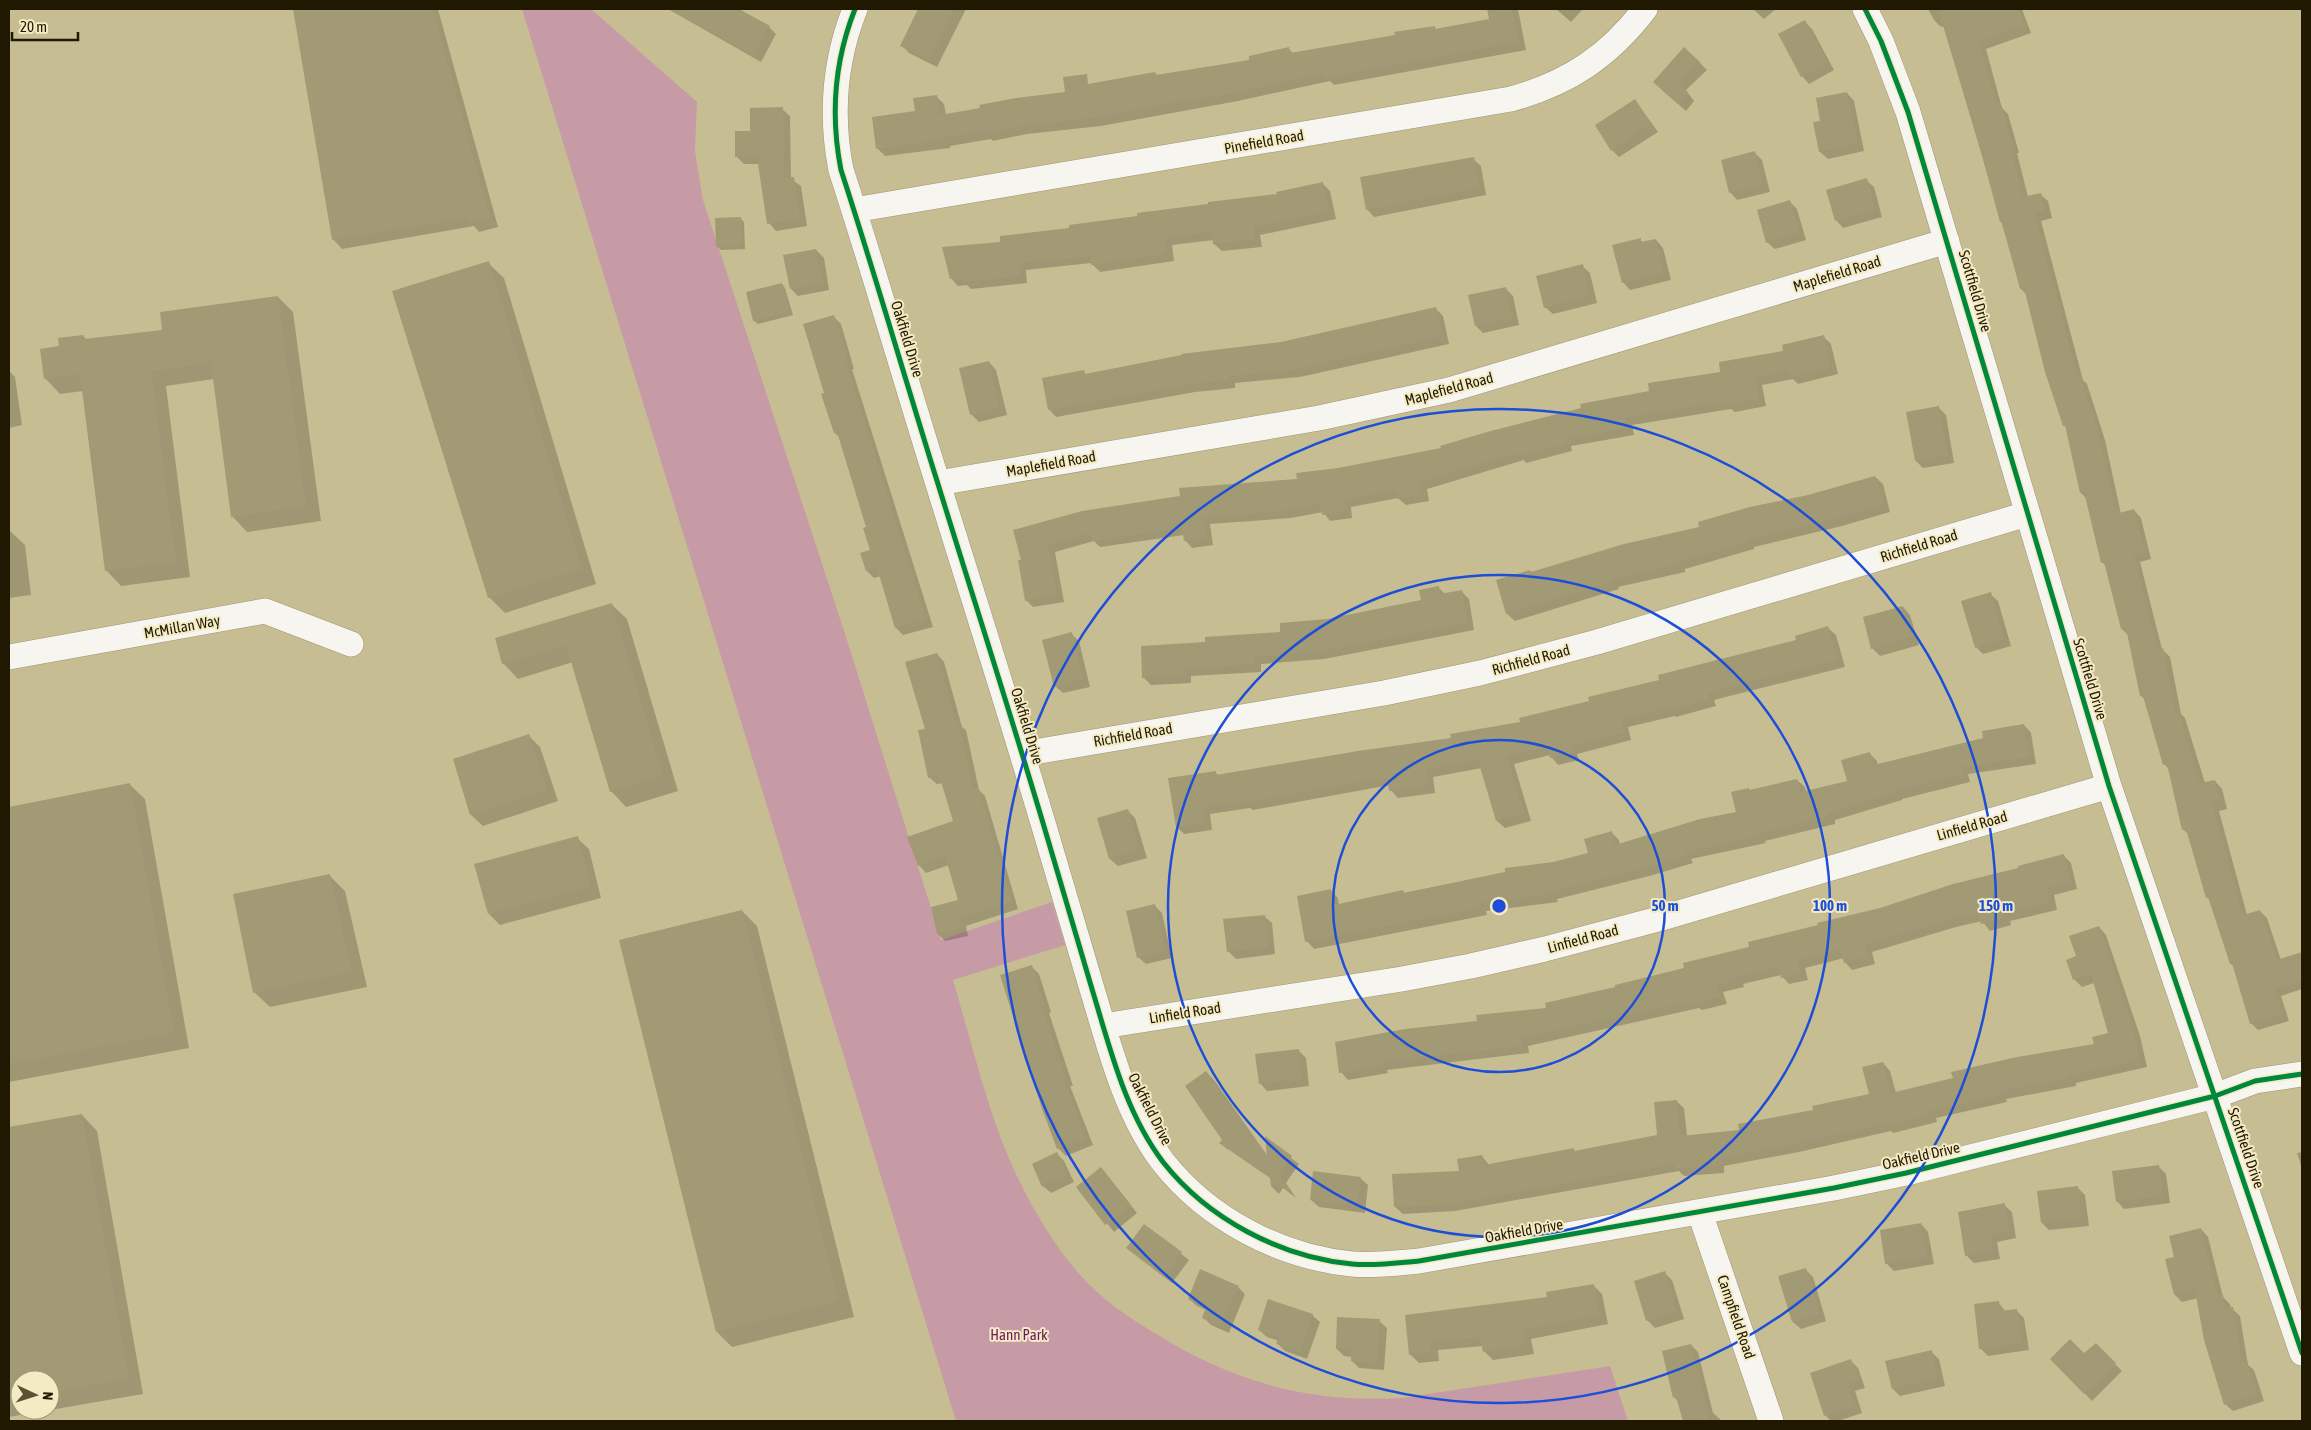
<svg xmlns="http://www.w3.org/2000/svg" width="2311" height="1430" font-family="'Asap Condensed',sans-serif">
<rect width="100%" height="100%" fill="#c7bd92"/>
<path fill="#c79ba6" d="M522,9H591L697,102L695,151L703,200L847,640L941,940L1052,902L1065,945L953,980C972,1043 988,1115 1016,1174C1033,1210 1054,1245 1080,1275C1100,1297 1123,1314 1148,1329C1230,1381 1304,1403 1402,1398L1610,1366L1628,1421H956Z"/>
<path fill="#0003" d="M294,9H438L498,227L479,232L474,226L342,249L334,240Z
M668,9H733L769,27L776,34L761,62Z
M920,9L926,12L927,9H966L937,67L909,53L902,45Z
M1489,9H1518L1526,50L1334,85L1330,81L1238,101L1101,126L1027,134L993,141L991,139L950,146V148L885,156L877,148L936,96L944,104L946,115L1064,94L1155,73L1158,76L1251,61L1289,49L1294,54L1396,36L1434,27L1437,30L1491,20Z
M1556,9H1583L1571,22Z
M1753,9H1776L1764,19Z
M1928,9H1966L1971,17L1994,9H2022L2031,33L1986,49L2002,108L2008,114L2019,153H2017L2028,197L2040,194L2048,201L2052,218L2041,221L2083,380L2087,384L2105,440L2121,514L2134,510L2141,518L2151,559L2140,562L2162,649L2170,657L2181,714L2185,718L2205,783L2215,781L2222,789L2227,809L2219,811L2247,915L2260,911L2267,918L2281,960L2302,953V989L2281,996L2289,1021L2258,1030L2251,1023L2234,967L2231,964L2210,900L2207,897L2190,836L2183,829L2170,770L2164,764L2146,700L2141,696L2128,635L2122,629L2107,567L2102,562L2086,498L2081,493L2068,429L2064,425L2027,295L2021,289L1944,26L1941,27L1934,20Z
M1805,22L1812,29L1834,70L1809,84L1802,76Z
M1699,62L1707,70L1686,90L1694,101L1686,111L1662,90Z
M1847,93L1854,101L1864,151L1828,159L1820,152L1822,122Z
M1635,100L1658,132L1619,157L1612,150Z
M782,109L790,116L791,179L801,186L807,226L776,231L769,223L760,164H744L737,157L752,132Z
M1755,153L1762,160L1770,192L1737,200L1730,192Z
M1473,159L1481,166L1486,195L1374,217L1367,209Z
M1866,180L1874,187L1882,217L1843,228L1836,220Z
M1323,184L1330,191L1336,219L1260,235L1262,247L1222,251L1214,244V240L1172,245L1174,261L1100,272L1091,263L1026,270L1027,283L971,289L967,285L958,286L951,278L1002,244L1070,229L1278,195Z
M1790,202L1797,209L1806,240L1775,249L1767,242Z
M740,218L744,222L745,249L721,250L718,247Z
M1640,240L1644,243L1656,240L1663,248L1671,280L1630,290L1623,282Z
M816,250L824,258L829,290L798,296L791,289Z
M488,263L504,278L596,584L505,613L489,597Z
M1582,266L1590,273L1597,303L1553,314L1545,307Z
M782,284L785,288L793,315L758,324L754,321L747,293Z
M1505,288L1513,296L1519,325L1483,333L1476,326Z
M278,297L293,312L321,521L247,532L232,516L214,379L166,386L190,577L121,586L106,570L83,391L60,394L45,378L60,347L83,336L87,340L163,331Z
M1435,308L1443,316L1449,344L1300,377L1235,383V388L1195,392L1056,417L1049,409L1083,372L1087,375L1282,343Z
M833,316L841,324L854,369H852L933,627L903,635L896,628L881,576L874,578L867,571L862,554L872,551L867,528L840,438L835,433L826,394Z
M1823,336L1831,344L1838,374L1798,384L1793,379L1762,385L1766,406L1735,412L1731,409L1632,425L1634,435L1571,446L1572,451L1526,463L1524,460L1427,489L1429,501L1406,505L1398,498L1351,507L1352,518L1330,521L1323,512L1291,518L1210,524L1213,545L1192,548L1185,540L1184,535L1100,547L1094,541L1055,552L1064,602L1033,607L1026,600L1022,561L1014,531L1298,480L1338,469L1442,449L1722,373L1785,352Z
M989,362L996,370L1007,415L979,422L972,415L961,369Z
M9,371L15,377L22,425L9,428Z
M1939,408L1946,415L1954,463L1923,468L1916,461Z
M1875,477L1883,484L1890,512L1842,526L1754,547V549L1685,569V572L1618,587L1619,589L1515,621L1507,614L1531,573L1701,528Z
M9,530L25,545L31,595L9,598Z
M1439,588L1445,594L1461,591L1469,599L1474,630L1324,659L1261,664V672L1191,676V683L1151,685L1144,678L1207,643L1282,634L1327,621L1422,601Z
M1990,594L1998,601L2011,646L1983,654L1976,647Z
M611,604L627,619L678,791L626,807L611,791L573,662L518,679L503,663Z
M1903,607L1910,615L1919,645L1880,656L1872,648Z
M1828,628L1836,635L1845,667L1714,700L1716,706L1676,717L1675,716L1628,727L1631,740L1577,754L1579,760L1558,765L1550,755L1514,764L1531,821L1505,828L1497,821L1482,768L1433,777L1435,793L1398,798L1391,790L1390,785L1253,810L1250,808L1210,814L1212,830L1184,834L1177,827L1215,772L1219,776L1452,739L1522,723L1797,641Z
M1071,634L1079,641L1090,687L1063,693L1055,686Z
M937,654L944,662L962,727L966,730L979,790L985,796L1018,909L966,926L968,936L945,941L938,934L932,908L960,901L949,865L926,873L919,865L955,822L943,783L937,784L929,777L926,730Z
M2024,725L2031,733L2036,764L1968,774L1970,782L1902,799V800L1835,820V824L1765,841L1766,843L1691,859L1693,863L1653,875L1557,899L1558,902L1486,911L1487,915L1314,949L1307,941L1330,890L1338,898L1339,906L1553,863L1589,853L1612,833L1619,840L1620,845L1737,813L1748,789L1751,791L1797,780L1805,787L1806,792L1848,782L1869,753L1877,761L1878,766L1985,739Z
M529,736L540,747L558,801L483,826L471,815L454,760Z
M129,784L145,799L189,1048L9,1082V808Z
M1128,811L1135,818L1147,858L1118,866L1110,859Z
M577,838L589,849L601,898L500,925L489,914Z
M2063,855L2071,863L2077,889L2054,895L2057,910L2010,921L2011,925L1990,931L1982,921L1956,927L1872,952L1875,964L1852,970L1845,962L1844,958L1805,968L1808,980L1789,984L1781,975L1743,984L1744,987L1723,992L1727,1004L1702,1010L1699,1008L1528,1046L1529,1053L1387,1070L1388,1073L1348,1080L1341,1072L1478,1022L1547,1009Z
M330,876L345,891L367,987L270,1007L254,992Z
M1154,905L1162,913L1172,958L1146,964L1138,957Z
M742,911L757,926L854,1317L732,1347L717,1332Z
M1264,916L1272,923L1275,954L1236,959L1228,951Z
M2099,927L2106,935L2140,1036L2147,1067L2076,1083V1086L2006,1099L2007,1102L1936,1118L1937,1122L1893,1133L1891,1131L1799,1152L1724,1166V1173L1684,1176L1679,1171L1455,1211L1403,1214L1395,1207L1460,1172L1482,1156L1489,1165L1573,1149L1576,1152L1658,1136L1676,1101L1684,1108L1687,1136L1741,1132L1870,1095L1883,1063L1890,1071L1896,1093L2095,1045L2110,1034L2094,983L2082,987L2074,979L2078,957Z
M1032,967L1039,974L1051,1012L1049,1013L1073,1086H1070L1093,1145L1066,1156L1058,1148Z
M1298,1050L1306,1058L1309,1086L1267,1091L1260,1083Z
M1206,1072L1214,1080L1269,1158L1266,1139L1299,1164L1286,1183L1296,1198L1283,1188L1279,1194L1272,1187L1271,1181H1276L1228,1147V1150L1221,1143L1223,1140Z
M82,1115L97,1131L143,1394L50,1410V1380H20V1410H48L9,1417V1128Z
M2302,1152V1169L2297,1153Z
M1056,1153L1064,1161L1074,1182L1051,1193L1043,1186Z
M2159,1167L2166,1174L2170,1203L2124,1209L2117,1201Z
M1101,1168L1137,1213L1114,1232L1077,1187Z
M1360,1178L1368,1185L1365,1213L1319,1207L1311,1200Z
M2078,1188L2085,1195L2089,1226L2049,1230L2042,1223Z
M2004,1205L2012,1212L2016,1238L1997,1242L2000,1259L1974,1263L1967,1256L1959,1213Z
M1921,1224L1928,1232L1934,1264L1894,1271L1886,1263Z
M1144,1225L1189,1260L1172,1283L1127,1248Z
M2201,1229L2208,1237L2223,1297L2230,1304L2231,1308L2240,1316L2248,1365L2254,1370L2264,1401L2233,1411L2225,1404L2198,1298L2182,1302L2175,1295Z
M1805,1269L1813,1277L1826,1321L1801,1329L1793,1322L1779,1277Z
M1665,1273L1672,1280L1684,1319L1655,1328L1647,1320Z
M1593,1285L1602,1294L1608,1324L1531,1339L1534,1354L1493,1360L1484,1351L1483,1346L1438,1350L1439,1361L1419,1363L1410,1354L1406,1316L1548,1298Z
M1238,1287L1245,1294L1229,1333L1211,1325L1203,1317L1206,1310L1197,1306L1189,1299Z
M1998,1302L2006,1312L2017,1311L2024,1318L2029,1350L1988,1356L1980,1348Z
M1312,1315L1320,1322L1307,1359L1285,1351L1278,1344L1279,1341L1267,1337L1259,1330Z
M1379,1321L1387,1328L1384,1370L1359,1368L1352,1361V1357L1344,1356L1337,1349Z
M1691,1345L1698,1352L1713,1413L1722,1421H1684L1679,1402L1674,1397Z
M2096,1345L2122,1371L2092,1401L2052,1359L2085,1355Z
M1931,1352L1939,1359L1945,1386L1900,1396L1893,1389Z
M1851,1361L1858,1368L1865,1388L1855,1391L1862,1413L1838,1421H1831L1826,1416L1812,1374Z"/>
<path fill="#a29a74" d="M293,9H433L490,218L469,224L468,218L332,240Z
M669,9H739L770,26L753,55Z
M918,9H955L929,60L900,46Z
M1487,9H1512L1519,42L1325,78L1324,73L1229,94L1185,100L1092,118L1018,127L984,134V131L943,138V140L876,149L872,117L915,111L913,98L937,95L940,115L980,108L979,105L1016,98L1065,92L1063,77L1087,74L1088,84L1155,72L1156,75L1249,60V56L1289,47L1290,53L1395,35L1394,32L1435,26V29L1489,19Z
M1938,9H2019L2024,25L1979,42L1997,106L2001,105L2013,145L2010,146L2023,197L2041,193L2045,211L2035,213L2077,377L2080,376L2098,431L2116,514L2134,509L2145,552L2134,555L2157,649L2163,648L2175,710L2178,709L2200,783L2215,780L2220,802L2212,804L2243,915L2260,910L2277,960L2302,952V980L2275,989L2282,1014L2250,1024L2232,963L2230,964L2208,897L2206,898L2186,829L2182,830L2167,764L2163,765L2143,696H2140L2126,628L2121,629L2104,562L2101,563L2084,492L2080,493L2065,425L2063,426L2045,372L2024,288L2020,289L2002,222H2000L1982,155Z
M1805,20L1828,63L1801,77L1778,34Z
M1684,47L1700,62L1680,82L1688,93L1678,104L1653,82Z
M1847,92L1858,144L1819,152L1813,122L1820,121L1816,98Z
M1635,99L1651,124L1611,151L1595,125Z
M783,107L784,178L794,177L800,219L767,224L757,157H735V131H750V108Z
M1755,151L1763,185L1729,193L1721,160Z
M1474,157L1480,188L1407,202V203L1366,210L1360,177Z
M1867,178L1875,210L1835,221L1826,190Z
M1323,182L1329,212L1254,227L1255,239L1213,244L1212,232L1165,238L1167,254L1091,265L1090,256L1019,263L1020,276L963,282L962,278L950,279L942,247L1000,242V236L1069,228V225L1137,216V213L1208,204V202L1277,194L1276,192Z
M1790,200L1800,233L1766,243L1757,210Z
M741,217L743,246L716,247L715,218Z
M1641,238V242L1656,239L1664,273L1622,283L1612,245Z
M816,249L823,283L790,289L783,255Z
M489,261L582,569L488,598L392,291Z
M1583,264L1590,296L1544,308L1536,276Z
M782,283L790,312L753,321L746,292Z
M1506,287L1512,318L1475,326L1468,295Z
M278,296L306,506L231,517L211,363L151,371L176,562L105,571L80,374L44,379L40,349L59,346L58,338L83,335L84,339L162,330L160,312Z
M1436,307L1443,336L1292,370L1228,376L1229,380L1187,385L1048,410L1042,378L1084,370L1085,374L1182,355L1181,354L1281,342Z
M834,315L848,361L846,362L926,619L895,628L877,568L866,571L860,553L870,550L863,528L866,527L837,432L834,433L821,394L824,393L803,324Z
M1824,335L1831,367L1790,377L1788,371L1756,378L1759,399L1726,405L1725,401L1625,418L1627,428L1565,439L1566,444L1518,456L1517,453L1420,482L1422,494L1397,499L1396,490L1344,500L1346,511L1322,515L1320,504L1283,511L1203,518L1206,538L1184,541L1182,528L1092,541L1091,533L1048,545L1057,595L1025,601L1018,560H1021L1013,530L1082,511L1180,496L1179,488L1297,479L1296,473L1338,468L1441,448L1440,446L1487,432L1581,408L1580,404L1649,391L1648,383L1720,372L1719,362L1783,351L1782,345Z
M989,361L1000,408L970,415L959,368Z
M1939,406L1948,456L1915,461L1906,412Z
M1875,476L1884,504L1834,519L1747,540L1748,542L1678,562L1679,564L1611,580L1612,582L1506,614L1496,580L1530,570L1531,572L1624,544L1699,527L1698,522L1750,507L1808,495Z
M1439,586L1440,594L1462,590L1468,623L1316,652L1254,657V664L1184,669V676L1142,678L1141,646L1205,642V637L1280,632V623L1327,619L1421,600L1419,590Z
M1991,592L2004,639L1975,648L1961,601Z
M612,603L663,776L610,792L566,645L502,664L495,638Z
M1903,606L1912,637L1871,649L1863,617Z
M1828,626L1838,660L1708,693L1709,699L1668,710L1667,708L1621,719L1625,733L1571,746L1572,753L1550,758L1547,747L1507,756L1524,813L1496,821L1478,760L1426,769L1428,786L1389,791L1387,777L1244,803V801L1203,807L1206,823L1176,827L1168,778L1216,771V775L1358,751L1451,738L1450,734L1520,722L1519,718L1589,701L1588,697L1659,680L1658,675L1796,640L1795,636Z
M1072,632L1083,679L1054,687L1042,640Z
M937,653L956,722H959L973,789L978,787L1012,902L959,918L961,929L937,934L931,907L958,900L945,856L918,866L907,837L953,821L939,775L928,778L918,730L925,729L905,662Z
M2024,724L2029,757L1962,767L1963,774L1895,791V793L1828,813L1829,817L1758,834L1759,836L1685,852L1686,855L1645,868L1550,892L1551,894L1480,903V908L1305,942L1297,896L1331,889L1334,905L1403,890L1404,893L1505,872V868L1553,862L1588,853L1584,839L1612,831L1615,845L1700,819L1736,812L1731,792L1749,788V790L1797,779L1801,792L1847,781L1841,760L1870,752L1874,765L1983,738L1982,731Z
M529,734L547,790L470,815L453,759Z
M130,783L174,1033L9,1064V807Z
M1128,809L1140,850L1109,859L1097,818Z
M578,836L591,887L488,914L474,864Z
M2064,854L2071,882L2047,888L2050,902L2003,914L2004,918L1981,924L1978,913L1948,920L1865,945L1868,957L1844,963L1840,950L1798,960L1801,973L1781,978L1778,967L1737,977V980L1717,985L1720,997L1693,1004L1692,1001L1521,1038L1522,1046L1381,1062V1066L1339,1073L1335,1042L1405,1029L1477,1021L1476,1015L1546,1008L1545,1003L1615,987V985L1684,968L1683,963L1749,947L1748,942L1818,925L1817,923L1880,908L1953,884L2018,868V866Z
M330,874L352,972L253,993L233,894Z
M1155,904L1166,951L1137,958L1126,911Z
M742,910L839,1301L716,1332L619,940Z
M1265,915L1269,947L1227,952L1223,919Z
M2099,926L2133,1028L2140,1060L2069,1076V1079L2000,1091V1095L1929,1111L1930,1115L1884,1126V1124L1791,1145L1717,1159V1166L1675,1169V1164L1446,1205L1394,1207L1392,1174L1459,1171L1457,1159L1482,1155L1484,1165L1574,1148V1151L1657,1135L1654,1102L1677,1100L1680,1136L1739,1130L1738,1124L1813,1110L1812,1106L1869,1094L1862,1067L1883,1062L1891,1093L1953,1078L1951,1072L2017,1057L2094,1044L2092,1037L2108,1033L2091,974L2073,980L2066,960L2076,956L2069,936Z
M1032,965L1044,1005L1042,1006L1066,1078L1064,1079L1086,1138L1057,1149L1042,1109L1000,975Z
M1299,1049L1302,1079L1259,1084L1255,1054Z
M1206,1071L1267,1157L1265,1136L1292,1156L1279,1175L1290,1190L1288,1191L1275,1182L1271,1187L1270,1178L1219,1143L1222,1140L1185,1086Z
M82,1114L129,1379L50,1392V1380H20V1397L9,1399V1127Z
M1057,1152L1067,1175L1042,1187L1032,1164Z
M2159,1165L2163,1196L2116,1202L2112,1171Z
M1101,1167L1131,1205L1105,1225L1076,1187Z
M1313,1171L1361,1177L1357,1206L1310,1200Z
M2078,1186L2082,1218L2041,1223L2037,1191Z
M2005,1203L2009,1231L1991,1235L1993,1251L1965,1256L1958,1212Z
M1921,1223L1927,1257L1885,1264L1880,1230Z
M1144,1224L1182,1252L1164,1277L1126,1248Z
M2201,1228L2218,1296L2223,1295L2225,1308L2233,1307L2242,1362L2247,1361L2257,1394L2224,1405L2204,1340L2195,1290L2174,1295L2165,1259L2174,1257L2169,1236Z
M1806,1268L1820,1314L1792,1322L1778,1276Z
M1200,1269L1239,1286L1221,1326L1202,1318L1206,1307L1188,1299Z
M1665,1271L1677,1311L1646,1321L1634,1281Z
M1594,1284L1599,1315L1523,1330L1525,1345L1483,1352L1480,1337L1429,1342L1431,1352L1409,1355L1405,1315L1547,1297L1546,1292Z
M1268,1299L1313,1314L1300,1352L1276,1344L1279,1337L1258,1330Z
M1999,1301L2000,1311L2017,1309L2022,1343L1979,1349L1974,1304Z
M1337,1317L1380,1319L1377,1363L1351,1361V1350L1336,1349Z
M2070,1339L2084,1353L2096,1343L2116,1363L2084,1394L2050,1359Z
M1691,1344L1710,1421H1683L1676,1397L1673,1398L1662,1351Z
M1932,1350L1938,1378L1892,1389L1885,1361Z
M1851,1359L1858,1380L1848,1384L1856,1406L1824,1416L1810,1373Z"/>
<g fill="none" stroke-linecap="round" stroke-linejoin="round">
<defs>
<path id="minor" d="M855,9C834,62 830,114 841,170C875,274 905,379 938,484C973,597 1009,709 1043,823C1059,878 1076,934 1092,989C1110,1048 1125,1112 1163,1162C1208,1219 1280,1257 1352,1264C1374,1266 1397,1263 1419,1261L1834,1188L1906,1173L2215,1096L2255,1081L2302,1074
M1865,9L1881,41L1908,112L2109,786L2302,1353
M854,210L1511,99C1569,83 1609,56 1645,9
M938,483L1319,418L1449,390L1947,241
M9,657L265,611L351,644
M1022,754L1384,693L1480,673L1597,642L2027,514
M1103,1026L1402,979L1471,966L1545,949L1662,918L2109,786
M1700,1213L1771,1421"/>
</defs>
<use href="#minor" stroke="#9e9674" stroke-width="26"/>
<use href="#minor" stroke="#f7f5ef" stroke-width="25"/>
<defs>
<path id="cycleway" d="M855,9C834,62 830,114 841,170C875,274 905,379 938,484C973,597 1009,709 1043,823C1059,878 1076,934 1092,989C1110,1048 1125,1112 1163,1162C1208,1219 1280,1257 1352,1264C1374,1266 1397,1263 1419,1261L1834,1188L1906,1173L2215,1096L2255,1081L2302,1074
M1865,9L1881,41L1908,112L2109,786L2302,1353"/>
</defs>
<use href="#cycleway" stroke="#f4ebc5" stroke-width="8"/>
<use href="#cycleway" stroke="#00873e" stroke-width="5"/>
</g>
<g fill="none" stroke="#1d4ed8" stroke-width="2.5">
<circle cx="1499" cy="906" r="166"/>
<circle cx="1499" cy="906" r="331"/>
<circle cx="1499" cy="906" r="497"/>
</g>
<g text-anchor="middle" stroke-width="4" stroke-linejoin="round" paint-order="stroke">
<g font-size="15" fill="#201800" stroke="#f4ebc5">
<text transform="translate(1264 142) rotate(-10)" y="5">Pinefield Road</text>
<text transform="translate(1837 274) rotate(-17)" y="5">Maplefield Road</text>
<text transform="translate(1975 291) rotate(74)" y="5">Scottfield Drive</text>
<text transform="translate(907 339) rotate(73)" y="5">Oakfield Drive</text>
<text transform="translate(1449 389) rotate(-15)" y="5">Maplefield Road</text>
<text transform="translate(1051 464) rotate(-10)" y="5">Maplefield Road</text>
<text transform="translate(1919 546) rotate(-17)" y="5">Richfield Road</text>
<text transform="translate(182 627) rotate(-10)" y="5">McMillan Way</text>
<text transform="translate(1531 660) rotate(-15)" y="5">Richfield Road</text>
<text transform="translate(2090 679) rotate(73)" y="5">Scottfield Drive</text>
<text transform="translate(1027 726) rotate(73)" y="5">Oakfield Drive</text>
<text transform="translate(1133 735) rotate(-10)" y="5">Richfield Road</text>
<text transform="translate(1972 826) rotate(-16)" y="5">Linfield Road</text>
<text transform="translate(1583 939) rotate(-15)" y="5">Linfield Road</text>
<text transform="translate(1185 1013) rotate(-9)" y="5">Linfield Road</text>
<text transform="translate(1150 1109) rotate(63)" y="5">Oakfield Drive</text>
<text transform="translate(2246 1148) rotate(71)" y="5">Scottfield Drive</text>
<text transform="translate(1921 1156) rotate(-13)" y="5">Oakfield Drive</text>
<text transform="translate(1524 1231) rotate(-10)" y="5">Oakfield Drive</text>
<text transform="translate(1736 1317) rotate(71)" y="5">Campfield Road</text>
</g>
<g font-size="15" fill="#6f1660" stroke="#f4ebc5">
<text x="1019" y="1340">Hann Park</text>
</g>
</g>
<circle cx="1499" cy="906" r="8" fill="#1d4ed8" stroke="#f4ebc5" stroke-width="2.5"/>
<g font-size="15" text-anchor="middle" font-weight="bold" fill="#1d4ed8" stroke="#f4ebc5" stroke-width="4" stroke-linejoin="round" paint-order="stroke">
<text x="1665" y="911">50 m</text>
<text x="1830" y="911">100 m</text>
<text x="1996" y="911">150 m</text>
</g>
<rect width="2311" height="1430" fill="none" stroke="#201800" stroke-width="20"/>
<g transform="translate(35 1395) rotate(94)"><circle r="24" fill="#f4ebc5" stroke="#9f9776"/>
<path d="M0-4L9 19L0 12L-9 19Z" fill="#5a5233"/>
<text y="-8" font-size="14" font-weight="bold" text-anchor="middle" fill="#201800">N</text>
</g>
<path d="M12 32v8h66v-8" fill="none" stroke="#201800" stroke-width="2.5"/>
<text x="20" y="32" font-size="15" fill="#201800" stroke="#f4ebc5" stroke-width="4" paint-order="stroke">20 m</text>
</svg>
